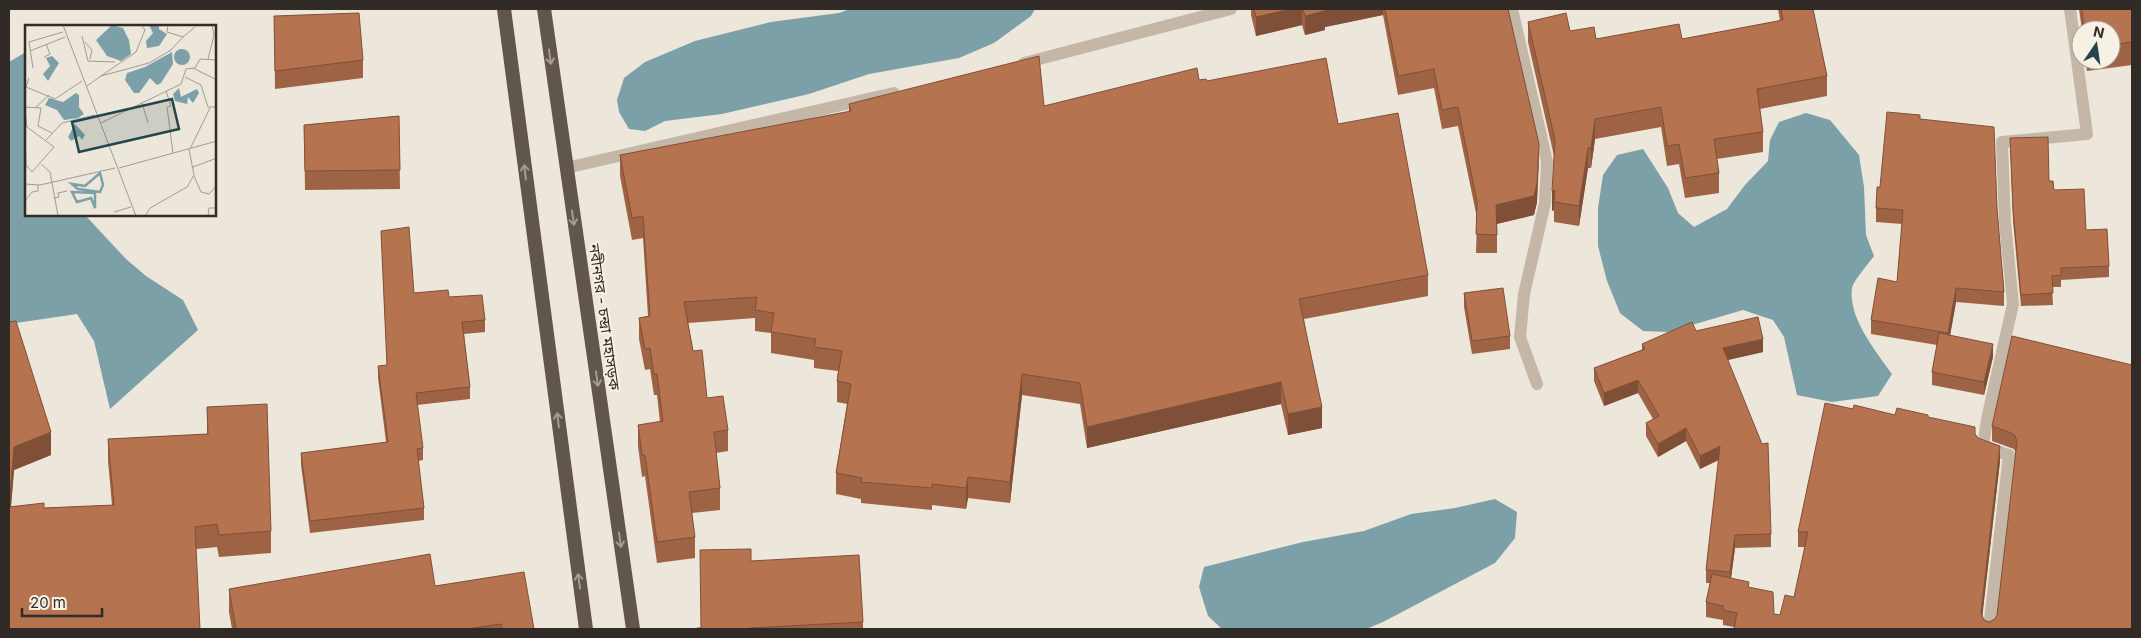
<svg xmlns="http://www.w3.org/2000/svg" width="2141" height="638" font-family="Inter,'Noto Sans Bengali',sans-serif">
<rect width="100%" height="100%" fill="#ede6da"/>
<path fill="#7ca0a7" d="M850,9H1035L1031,16L994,43L959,58L869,74L809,94L722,114L665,121L645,131L629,129L619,112L617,100L624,78L645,62L695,41L771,22L839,13Z
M26,52V215H85L126,259L146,276L183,300L198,330L110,409L94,341L77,314L9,324V62Z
M1806,113L1830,120L1859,155L1864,187L1866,235L1874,256C1869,263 1854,280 1852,288C1848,318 1876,351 1892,374L1878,396L1832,402L1797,395L1784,337L1773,320L1743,310L1668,332L1643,331L1620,313L1607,281L1598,246V208L1603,175L1617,155L1643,149L1668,188L1678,213L1694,227L1727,209L1745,185L1768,161L1770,140L1779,122Z
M1495,499L1517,512L1515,538L1495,563L1383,622L1366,629H1222L1208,616L1199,587L1204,567L1303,542L1364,531L1411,514L1455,508Z"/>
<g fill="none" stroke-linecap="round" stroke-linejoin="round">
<path stroke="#c4b7a7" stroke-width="12" d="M1512,9L1547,162L1545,203L1524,294L1520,337L1537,384
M1024,63L1231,9
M566,168L894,93
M1989,629L2009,455L1983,447L1987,419L2013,304L2005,222L2002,142L2087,134L2070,9"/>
<path stroke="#61564c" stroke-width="14" d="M504,9L586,629
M544,9L633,629"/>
</g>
<path fill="#9d6344" d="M1251,9H1508L1539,163L1537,202L1534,215L1497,224V253H1476L1477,218L1458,126L1442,129L1434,88L1398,95L1383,15L1325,27V30L1305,35L1302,25L1256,36L1251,15Z
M1778,9H1813L1827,76V96L1760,109L1763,132V152L1717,159L1719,173V193L1685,198L1679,164L1667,166L1661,127L1595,139L1591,168H1588L1579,226L1554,222V210L1552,211L1554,156L1528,42V22L1570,31L1596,39H1682L1780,21Z
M2079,9H2132V65L2087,71L2085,60H2111V30H2082Z
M274,16L363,60V78L275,89Z
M1199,80L1207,81L1338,124L1428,275V296L1304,319L1322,428L1288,435L1281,404L1087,448L1080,404L1022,395L1010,503L968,498L966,509L932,505V510L861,503V499L836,494V473L847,404L837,402V381L838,371L814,368V360L771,353V333L755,331V318L688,323L693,351L707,398L728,430V451L716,453L720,488V510L692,513L695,537V558L657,563L645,476L642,477L638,446V425L660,422L657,395H654L650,369L645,370L639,339V318L648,316L643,238L632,240L620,176V155L849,112V104L1044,106Z
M399,116L400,189L305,190L304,125Z
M1920,119L1997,208L2004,292V306L1956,302L1950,335L1993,357L1984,395L1932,385V372L1937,345L1871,334V320L1897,282L1902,224L1876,222V208L1880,187Z
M2010,138L2049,181L2054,190L2086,230L2109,266V277L2061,280V287H2052L2053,305L2021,306L2013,221Z
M381,231L414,293L449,297L485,320V332L464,334L470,387V399L417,405L423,448V460L418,461L424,508V520L310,533L301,465V453L386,442L378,378V366L387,365Z
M1464,293L1510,336V349L1472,354L1464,307Z
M9,322L51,455L14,470L11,507L44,508L112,505L108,461V439L207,434V407L271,531V553L219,557L217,547L196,549L9,629Z
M1696,331L1763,352L1728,360L1771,534V547L1735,548L1731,578L1749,587L1774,614L1780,615L1794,597L1805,547H1798V532L1853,409L1895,415L1928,417L1975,435L1978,438L2000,461L1982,616L1984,620L1989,622L1995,619L1997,615L2016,453L2014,449L1992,441V426L2012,336L2132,629L1734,627L1723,625V620L1706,617V602L1711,583H1706V570L1719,460L1700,469L1686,441L1658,457L1646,436V423L1653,419L1638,393L1604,406L1594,381V368L1642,350V344Z
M751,561L863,622V629H697L700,628Z
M435,586L534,629H232L229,612V589Z"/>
<path fill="#7f5037" d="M1291,9H1302V25L1256,36V17Z
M1325,9H1383V15L1325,27V30L1305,35V16Z
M1595,119V139L1591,168V148Z
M1539,144L1537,202L1534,215L1496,224V205Z
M1588,148V168L1579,226V206Z
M1555,190L1554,202V210L1552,211V191Z
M1956,288V302L1948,347V333Z
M1763,339V352L1723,361V348Z
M1993,344V357L1984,395V382Z
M1022,374V395L1010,503V482Z
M1638,380V393L1604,406V393Z
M1281,382V404L1087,448V427Z
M1322,407V428L1288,435V414Z
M1686,428V441L1658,457V444Z
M51,432V455L14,470L10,518V495L14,447Z
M1720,446V459L1700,469V456Z
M2000,446V461L1981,628V613Z
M968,477V498L966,509V488Z
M1735,535V548L1730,586V572Z"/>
<path fill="#b6734f" stroke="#7f5037" d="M1254,9H1291L1256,17Z
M1303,9H1325V11L1305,16Z
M1385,9H1508L1539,144L1537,183L1534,196L1496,205L1497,235L1476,234L1477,202L1458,107L1442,110L1434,69L1398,76Z
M1781,9H1813L1827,76L1757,89L1763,132L1714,139L1719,173L1685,178L1679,144L1667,146L1661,107L1595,119L1591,148H1588L1579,206L1554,202L1555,190L1552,191L1555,140L1528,22L1566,13L1570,31L1594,27L1596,39L1679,24L1682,39L1783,20Z
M2082,9H2132V42L2111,45V30H2084Z
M359,13L363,60L275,71L274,16Z
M1039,56L1044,106L1197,68L1199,80L1206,79L1207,81L1326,58L1338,124L1398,113L1428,275L1299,299L1322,407L1288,414L1281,382L1087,427L1080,383L1022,374L1010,482L968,477L966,488L932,484V488L861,482L862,478L836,473L851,384L837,381L842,351L814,347L816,339L771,332L774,313L755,310L757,297L684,302L693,351L702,350L707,398L723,396L728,430L714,432L720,488L689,492L695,537L657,542L645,455H642L638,425L663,421L657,374H654L650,348L645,349L639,318L650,316L643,216L632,218L620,155L851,111L849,104Z
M1887,112L1920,115V119L1994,127L1997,208L2004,292L1956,288L1948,333L1871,320L1878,278L1897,282L1903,210L1876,208L1877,187H1880Z
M399,116L400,170L305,171L304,125Z
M2048,137L2049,181H2053L2054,190L2084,189L2086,230L2107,229L2109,266L2061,268V275L2052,276L2053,293L2021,295L2013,210L2010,138Z
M409,227L414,293L448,290L449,297L482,295L485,320L462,322L470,387L416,393L423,448L417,449L424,508L310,521L301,453L388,442L378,366L387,365L381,231Z
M1503,288L1510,336L1472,341L1464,293Z
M1758,317L1763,339L1723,348L1762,444L1768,443L1771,534L1735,535L1730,572L1706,570L1720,446L1700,456L1686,428L1658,444L1646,423L1659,416L1638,380L1604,393L1594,368L1645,349L1642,344L1692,322L1696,331Z
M16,321L51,432L14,447L10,495H9V322Z
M1939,333L1993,344L1984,382L1932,372Z
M2012,336L2132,365V629H1734L1737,613L1723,610V606L1706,602L1712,574L1749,582L1748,587L1773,592L1774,614L1780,615L1785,595L1794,597L1808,532H1798L1825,403L1853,409L1854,405L1895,415L1897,408L1928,415V417L1975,427V434L1978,438L2000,446L1981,613L1984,620L1989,622L1995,619L1997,615L2017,441L2014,434L1992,426Z
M267,404L271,531L219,535L217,524L195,527L200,629H9V507L44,503V508L114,505L108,439L208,434L207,407Z
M751,549V561L859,555L863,622L750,628V629H697V628H701L700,550Z
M430,554L435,586L524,572L534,629H502L501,624L467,629H236L229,589Z"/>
<defs><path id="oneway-shaft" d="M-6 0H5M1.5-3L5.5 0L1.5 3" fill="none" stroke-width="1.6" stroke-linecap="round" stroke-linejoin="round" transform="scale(1.25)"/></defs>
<g stroke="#a49b91">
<use href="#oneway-shaft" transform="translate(550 57) rotate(82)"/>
<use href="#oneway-shaft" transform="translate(525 172) rotate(-97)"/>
<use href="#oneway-shaft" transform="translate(573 218) rotate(82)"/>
<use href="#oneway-shaft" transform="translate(597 379) rotate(82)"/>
<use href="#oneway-shaft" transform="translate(558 420) rotate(-97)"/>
<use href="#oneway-shaft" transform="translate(620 540) rotate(82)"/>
<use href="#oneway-shaft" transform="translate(579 581) rotate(-98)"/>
</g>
<g text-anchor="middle" stroke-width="4" stroke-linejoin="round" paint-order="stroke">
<g font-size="15" fill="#312b27" stroke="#f6f0e5">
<text transform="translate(604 317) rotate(82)" y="5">নবীনগর - চন্দ্রা মহাসড়ক</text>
</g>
</g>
<g transform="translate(25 25)">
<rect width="191" height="191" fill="#ede6da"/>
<path d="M87,0L98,3L104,15L106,29L96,36L82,31L71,15ZM124,0H134V4L142,9L134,21L122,23L121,16L128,8ZM149 32a8 8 0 1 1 16 0a8 8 0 1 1-16 0ZM147,27L148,39L136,58L132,60L125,53L114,68H109L100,55L102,48L120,42ZM27,31L34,38L23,56L18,49L25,41L21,33ZM154,63L156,72L172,64L174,68L168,78L163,72L162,79L150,76L148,69ZM51,68L54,70V82L59,89L53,93L39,95L32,85L20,80L24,73L38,77ZM50,99L60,110L57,115L54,111L46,116L43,112Z" fill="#7ca0a7"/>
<path fill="none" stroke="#7ca0a7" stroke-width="2.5" d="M75,148L78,160L75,167L53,164L47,159L60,161ZM47,167L70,168V183L66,173L52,177Z"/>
<path fill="none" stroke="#a29b92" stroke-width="1" d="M38,0L111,191M57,11L63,36L90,37M158,12L170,2M60,17L67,25L65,34M5,26L40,12M19,32L25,29L21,19M183,34L189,10L187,0M8,43L4,17L38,7M168,43L192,55M76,51L111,27L120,5L116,0M160,52L176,60L183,82H192M4,53L1,62L30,74L57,56M62,61L76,51L124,38L146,25L158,12L142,7L143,0M141,66L146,81L142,82L148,128M117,78L123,98M0,82L16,83L13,101L27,108M10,83L24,70M0,85L2,102L29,122L7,147L1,140M76,98L156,59L161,44L170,43L175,34L192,35M0,109L1,140M21,115L37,98L70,90M165,124L185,83M16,139L25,147L33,191M168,142L192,133M94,143L192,116M169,151L176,167L184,169L192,160M0,159L15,160L90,143M29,173L34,172L33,168L42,166M0,176L7,167L13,166V160M89,187L106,182M120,191L125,183L162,162L169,150L164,124M183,191L184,183H192"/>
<path fill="#22464d" fill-opacity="0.15" stroke="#22464d" stroke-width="2.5" d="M147,74L154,104L54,127L47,97Z"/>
<rect width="191" height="191" fill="none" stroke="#312b27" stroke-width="2.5"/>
</g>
<rect width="2141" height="638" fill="none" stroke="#312b27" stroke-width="20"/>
<g transform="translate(2096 45) rotate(13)"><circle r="24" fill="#f6f0e5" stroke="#a7a199"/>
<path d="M0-4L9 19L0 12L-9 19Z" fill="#22464d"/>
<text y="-8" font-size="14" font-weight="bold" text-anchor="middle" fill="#312b27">N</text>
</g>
<path d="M22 608v8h80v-8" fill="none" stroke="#312b27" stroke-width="2.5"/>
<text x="30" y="608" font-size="15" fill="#312b27" stroke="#f6f0e5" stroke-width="4" paint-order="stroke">20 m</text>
</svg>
